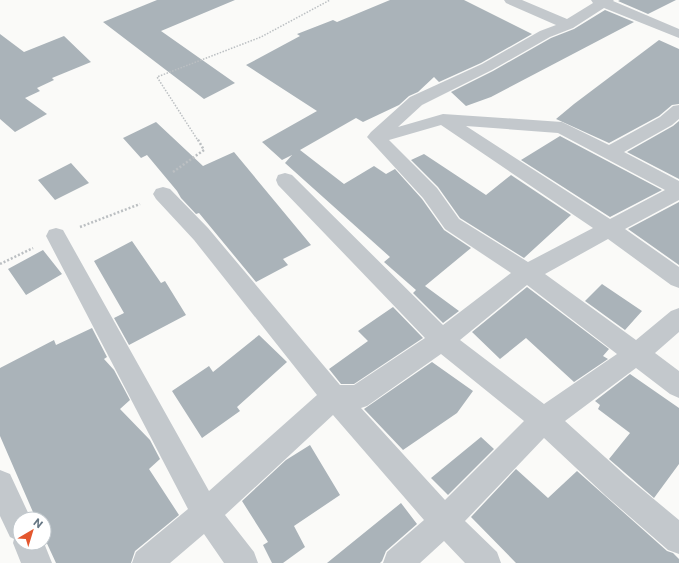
<svg xmlns="http://www.w3.org/2000/svg" width="679" height="563" font-family="Commissioner,sans-serif">
<rect width="100%" height="100%" fill="#fafaf8"/>
<path fill="#aab3b9" d="M157,0H235L161,31L235,83L204,99L103,22Z
M390,0H464L532,34L481,63L439,82L434,77L418,92L409,96L399,105L363,122L356,118L300,150L344,184L374,166L386,174L395,169L422,199L444,230L471,248L425,286L459,311L443,323L413,293L416,290L384,262L390,257L285,163L292,155L282,160L262,142L317,111L246,65L300,36L297,34L333,20L337,22Z
M620,0H676L648,14L618,1Z
M605,10L634,22L491,97L466,106L451,92L493,71L551,38L574,29Z
M0,34L24,52L64,36L91,62L52,78L54,80L37,88L40,91L25,98L47,114L15,132L0,119Z
M659,40L679,49V104L672,105L659,116L609,143L556,119L574,104Z
M679,121V179L627,152L673,126Z
M156,122L203,166L234,152L311,245L283,259L288,265L256,282L199,213L196,214L181,198L177,191L147,155L141,158L123,138Z
M560,136L662,190L610,217L521,160Z
M424,154L486,195L511,175L571,215L524,258L460,218L438,187L411,160Z
M71,163L89,183L55,200L38,180Z
M679,202V265L628,229Z
M132,241L161,283L165,281L186,315L129,345L114,318L124,313L94,261Z
M43,250L62,274L26,295L8,269Z
M602,284L642,311L625,330L585,301Z
M527,287L609,349L603,356L608,359L574,382L526,338L500,359L472,332Z
M393,307L423,338L354,384H341L329,369L368,341L358,331Z
M92,328L107,357L104,359L114,370L130,400L120,409L150,440L160,459L149,469L179,515L135,551L131,563H56L44,537V519H36L0,436V368L54,340L56,345Z
M259,335L287,362L237,407L240,411L202,438L172,391L209,366L213,372Z
M432,362L473,391L457,413L403,450L364,409Z
M630,374L679,408V464L654,498L609,459L630,433L598,409L600,405L595,401Z
M481,437L494,449L448,495L431,478Z
M310,445L340,495L294,526L305,547L283,563H272L263,545L268,542L242,501L286,460Z
M516,469L548,498L577,471L667,551L673,553L679,559V563H516L471,517Z
M401,503L417,524L386,551L382,561L380,563H327Z"/>
<g fill="none" stroke-linecap="round" stroke-linejoin="round">
<path stroke="#bbbfc2" stroke-width="1.5" stroke-dasharray="1.5 1.5" stroke-linecap="butt" d="M197,139L157,77L261,37L330,0"/>
<path stroke="#bbbfc2" stroke-width="2.5" stroke-dasharray="2 2" stroke-linecap="butt" d="M173,172L204,150L197,138
M80,227L140,204
M0,264L33,248"/>
<path fill="#c3c8cc" fill-rule="evenodd" d="M504,0H522L567,19L593,3L591,0H614L613,1L679,29V38L604,8L573,28L550,37L492,70L422,105L398,127L443,114L562,122L609,145L660,117L673,106L679,105V119L672,125L624,152L679,181V200L625,229L679,267V288L671,285L608,239L545,274L636,340L671,311L679,308V332L655,353L679,371V398L670,394L636,368L565,421L626,476L679,520V554L668,550L606,496L544,438L465,521L497,552L501,563H465L444,541L420,563H383L387,552L424,520L333,415L225,515L254,552L258,563H224L204,534L170,563H132L136,552L188,509L46,236L49,230L56,228L63,230L209,491L317,395L194,240L156,199L153,194L156,189L163,187L170,189L208,228L340,385H354L425,338L278,185L276,180L278,175L285,173L292,175L443,325L511,273L445,229L423,198L367,137L371,132L410,97L482,64L540,31L556,25L506,3ZM441,125L593,228L528,262L459,219L437,188L389,140ZM466,126L558,133L665,190L610,219ZM527,285L617,354L544,404L460,340ZM441,354L524,421L445,500L361,408L367,406Z
M0,470L10,474L31,519H20V543H44L52,563H21L13,543L14,539L10,537L0,516Z"/>
</g>
<g transform="translate(32 531) rotate(38)"><circle r="19" fill="#ffffff" stroke="#c1c8cd"/>
<path d="M0-3L7 15L0 10L-7 15Z" fill="#e4572e"/>
<text y="-6" font-size="11" font-weight="bold" text-anchor="middle" fill="#657683">N</text>
</g>
</svg>
